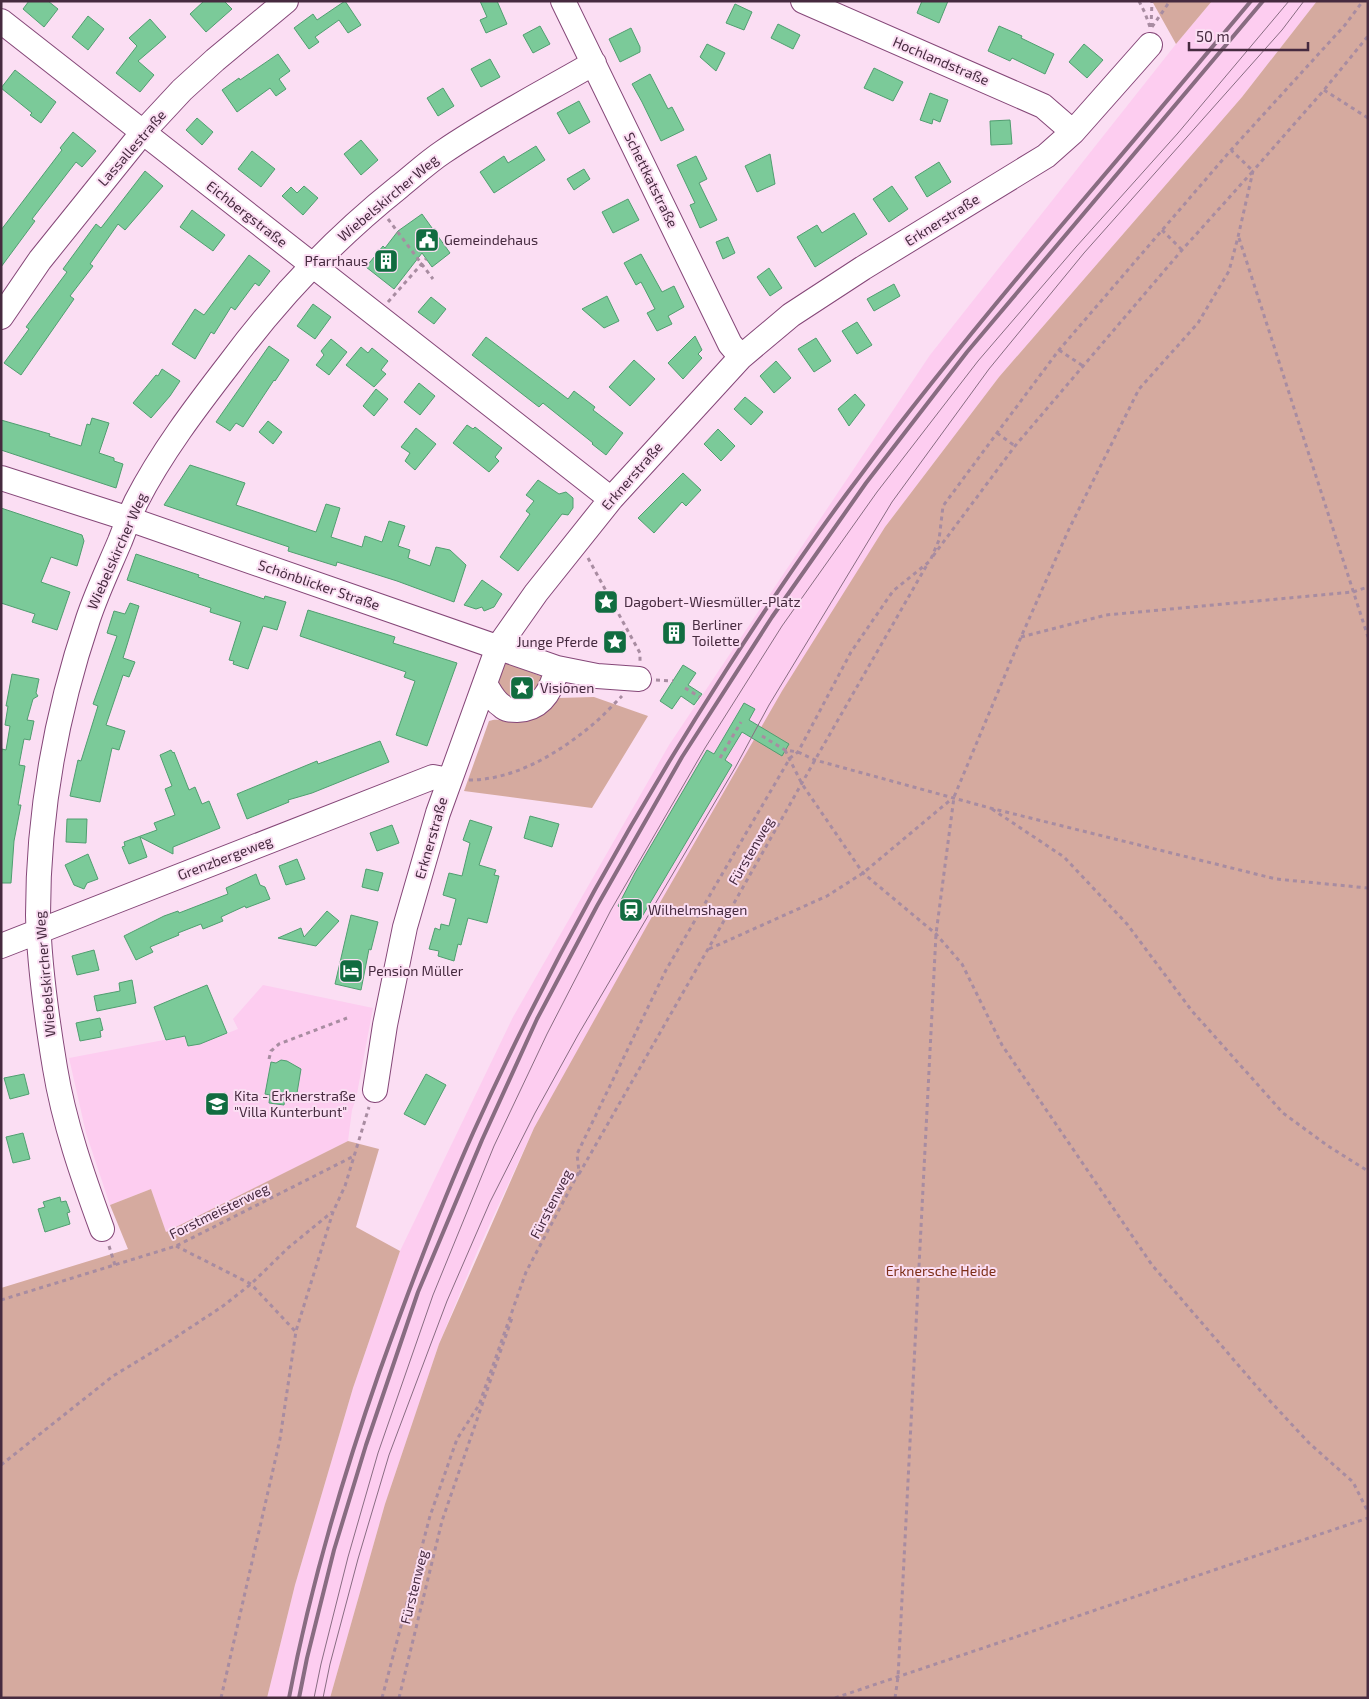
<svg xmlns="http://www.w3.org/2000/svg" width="1369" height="1699" font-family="'Exo 2',sans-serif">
<rect width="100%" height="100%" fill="#fbdef3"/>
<path fill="#fdcdf0" d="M1212,1H1317L1242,97L999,377L885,527L534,1128L477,1252L439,1344L385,1504L330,1698H267L295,1585L353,1388L400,1251L513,1017L669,745L930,355L1176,44Z
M263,985L373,1008L356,1099L352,1110L348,1141L166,1233L151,1189L110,1205L86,1133L69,1058L185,1036L188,1046L200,1044L238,1029L233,1019Z"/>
<path fill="#d5aa9f" d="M1152,1H1212L1176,44Z
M1317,1H1368V1698H330L385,1504L439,1344L534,1128L654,913L782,691L885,527L999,377L1242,97Z
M504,662L543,677L529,700L509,699L495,685Z
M594,697L648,716L592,808L464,791L489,721C498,718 501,721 509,722C530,724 546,715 557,698Z
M348,1141L379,1149L356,1227L400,1251L353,1388L295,1585L267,1698H1V1288L128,1249L110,1205L151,1189L166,1232Z"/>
<path fill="#7bca99" stroke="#509e70" d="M29,1H48L58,9L44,27L23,9Z
M204,1H224L232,9L206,32L190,14Z
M345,1L361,25L348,33L339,20L315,37L319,42L309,49L294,28L313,14L317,20Z
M480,1H497L507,24L486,33L480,20L487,17Z
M922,1H948L939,23L917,13Z
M735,4L752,12L744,30L726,23Z
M88,16L104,29L88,50L72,37Z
M150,19L166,37L138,61L154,75L140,92L116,73L137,46L129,38Z
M778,24L800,35L793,49L771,38Z
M540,26L550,44L533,53L523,35Z
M999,26L1022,36L1021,38L1054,54L1045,74L1012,58L1010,61L988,51Z
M631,28L640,47V52L620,62L609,39Z
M707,44L725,53L716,71L700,57Z
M1084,44L1103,60L1087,78L1069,62Z
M278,54L290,71L279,79L286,89L276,96L270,88L237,112L222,90L239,78L240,80Z
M490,59L500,77L481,87L471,69Z
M874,68L903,82L893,101L864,88Z
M15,70L56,102L41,123L30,115L32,113L1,88Z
M650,74L668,109L672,107L684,130L661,141L642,102L632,84Z
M443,88L454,106L438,116L427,98Z
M930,93L948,100L940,122L933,119L932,124L920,120Z
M579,101L590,122L569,134L557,113Z
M197,118L213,132L202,145L186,130Z
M1010,120L1012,144L991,145L990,121Z
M73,132L96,151L82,167L76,162L32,219L35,221L1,267V230L62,150L60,148Z
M361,140L378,160L361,175L344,154Z
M536,146L545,160L494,193L480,172L504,156L508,163Z
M252,151L275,169L261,187L238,169Z
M770,154L775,184L757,192L745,166Z
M696,156L707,179L699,183L717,220L700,228L690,205L695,203L677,165Z
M939,162L951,182L927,197L915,177Z
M584,169L590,179L574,190L567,179Z
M145,171L163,186L125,230L118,224L90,264L93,266L70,296L74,299L21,375L4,363L29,329L26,327L67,272L63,269L96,224L101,228Z
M304,186L318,198L303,215L282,196L291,187L297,193Z
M892,186L908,209L889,222L873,199Z
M628,199L639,220L613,233L602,212Z
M192,210L225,235L213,251L180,227Z
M854,213L867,234L815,267L797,237L817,225L822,233Z
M422,214L450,253L432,267L422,253L394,289L366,267L383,246L385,248L398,231Z
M728,237L735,253L723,259L716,242Z
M641,254L662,292L674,286L684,307L668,316L672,324L657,331L647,313L655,309L641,282L636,285L624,263Z
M249,255L270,271L259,286L255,283L235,310L231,307L214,334L211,332L195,359L172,344L195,309L204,315Z
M769,268L782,288L770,296L757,277Z
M894,284L900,296L874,311L867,299Z
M607,296L619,321L604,328L582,309Z
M431,297L446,309L434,324L418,312Z
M313,304L331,317L315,339L297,326Z
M857,322L872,345L857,354L842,331Z
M695,336L702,350L698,354L702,358L683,379L668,363Z
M486,337L568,399L574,391L595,407L593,410L623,433L606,455L592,444L593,443L543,403L539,407L472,355Z
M816,338L831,361L814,372L798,349Z
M331,339L347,352L329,375L316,365L324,355L321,351Z
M269,346L289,360L275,381L274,380L243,427L236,423L230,431L216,422Z
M361,347L368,353L372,348L388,361L381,370L386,374L374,387L346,365Z
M634,360L655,379L630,406L609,387Z
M776,361L791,378L774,393L760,376Z
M162,369L180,381L170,396L151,418L133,403L156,375L158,376Z
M419,383L435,396L420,415L404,402Z
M376,389L388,399L374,416L363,406Z
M855,394L865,405L849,426L838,409Z
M745,397L763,412L751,425L734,409Z
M92,418L109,423L99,453L114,458V461L123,464L116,488L1,450V420L50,434L49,436L81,446L87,424L90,425Z
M268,421L282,432L273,444L259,432Z
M467,425L473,429L475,427L502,448L495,457L499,461L489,472L453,443Z
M416,428L436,444L415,470L405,461L410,453L401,447Z
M718,429L735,446L721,461L704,444Z
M190,465L245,483L236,505L316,532L326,504L340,508L331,537L362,547L365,536L382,542L389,521L405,526L398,546L410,550L408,558L430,566L436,547L450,550L466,565L454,602L397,581L337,562L336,566L288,551L289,547L164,505Z
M683,473L701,490L686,506L682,502L654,533L638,518Z
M538,480L559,494L566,492L573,498V508L568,515L562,514L518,571L500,557L530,514L526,511L534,501L526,495Z
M1,508L82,535L84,541L77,566L51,557L41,582L70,592L57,630L32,622L35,614L1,603Z
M136,554L199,575L198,577L264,599L265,596L286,602L277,630L263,626L248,669L233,664L234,661L229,660L241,622L210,612L211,608L127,580Z
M482,580L502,594L494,607L484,611L482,607L476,609L464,605Z
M130,603L139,606L123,658L135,662L129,677L123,675L106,725L125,731L119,750L112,748L100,802L70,796L78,760L81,761L98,706L93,704L117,636L107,633L114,611L125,614Z
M308,610L395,637L393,643L457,663L427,746L396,735L415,681L404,677L406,672L300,636Z
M683,665L696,673L688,685L702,694L694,705L681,696L672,709L660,701Z
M12,674L39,679L36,693L38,696L33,699L27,720L34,721L30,740L24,739L19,765L25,766L18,805H21L14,841L11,883H1V756L2,749L6,750L10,726L5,725L8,706H6Z
M744,703L755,709L749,720L789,744L782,756L742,732L725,760L732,765L640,920L618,906L635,873L707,750L714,754Z
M380,741L389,762L312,793L288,800L289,802L247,819L237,794L317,761L318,764Z
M171,750L173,753L174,752L189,790L195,787L202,804L209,801L220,828L173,847V854L140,837L147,857L129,864L122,847L125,846L124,842L157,830L154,823L175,815L165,789L172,786L160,755Z
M530,816L559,824L552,847L524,838Z
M67,819H87L86,843L66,842Z
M470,820L492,827L479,865L496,870L494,875L499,876L487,923L468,918L461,945L458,944L454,961L438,956L439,951L429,949L435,928L440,930L441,924L449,926L456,899L443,895L449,873L462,876L470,843L463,840Z
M392,825L399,843L377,851L370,833Z
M88,854L98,879L87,883L84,889L74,885L65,865Z
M297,859L305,879L286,885L279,866Z
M366,869L383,873L378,891L362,887Z
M256,874L260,885L265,887L270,899L246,908L245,906L221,917L223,921L203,929L201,924L178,933L179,935L150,947L153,952L136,960L124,936L164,916L178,911L179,913L228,894L226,888Z
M327,911L339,921L316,946L278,938L301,928L304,937Z
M351,915L378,922L371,950L369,949L361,990L335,984Z
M94,950L99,970L77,975L72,956Z
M132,980L136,1003L97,1011L94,996L120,991L119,983Z
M207,985L227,1033L200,1044L188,1046L185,1036L166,1040L154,1007Z
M100,1018L103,1030L100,1031L101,1037L80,1041L76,1023Z
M281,1060L287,1061L301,1069L296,1099L285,1098L284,1105L269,1103L270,1095L265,1094L271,1062L276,1063Z
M24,1074L29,1094L10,1099L4,1078Z
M426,1074L446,1085L425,1125L404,1114Z
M23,1133L30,1159L13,1163L6,1137Z
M60,1197L61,1202L66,1201L70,1212L67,1213L70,1224L45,1232L38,1209L45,1207L43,1202Z"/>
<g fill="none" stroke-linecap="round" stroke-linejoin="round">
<defs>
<path id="minor" d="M563,1L730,344L741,357
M803,1L1043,106L1073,132
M1,21L611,499
M1,317L40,260L143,132L182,90L215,60L286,1
M1,478L129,519L557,668L597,676L639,679
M485,684C490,692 494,701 502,706C506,710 511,710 517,710C542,709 552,690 557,668
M1,946L433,777L449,780
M375,1090L385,1025L405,927L438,813L498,647L536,593L611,499L741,357L791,315L863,268L1046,156L1073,132L1150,45
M102,1229C83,1177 64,1123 55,1068C47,1020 39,963 38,915C38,814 56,714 88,619C97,592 109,567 120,541C125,528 130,515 136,502C161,453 196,407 230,363C279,297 335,238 399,187C414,175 428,162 443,152C491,119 544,92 594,63"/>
</defs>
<use href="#minor" stroke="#854778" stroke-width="26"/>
<path stroke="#a88ca1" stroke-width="3" stroke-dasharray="4 4" stroke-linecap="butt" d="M1139,1L1145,13L1150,27
M1151,27L1152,1
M1152,27L1170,1
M1324,90L1368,118
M388,219L433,279
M1162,230L1182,250
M1239,238L1368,637
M388,302L426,259
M1059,350L1083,366
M997,433L1015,446
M933,556L1015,446L1182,250L1253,171L1231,150
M588,558L640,653V661
M1021,637L1106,615L1353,592L1368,587
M656,680L673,681
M685,688L700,697
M762,736L785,750L798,752L815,760L990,808L1276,879L1368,888
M785,750L802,784L863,873L936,934L962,964L1002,1045L1152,1265L1258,1388L1309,1443L1353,1482L1368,1512
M720,758L741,722
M469,780C514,780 557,754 591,726C602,717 612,706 622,696
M992,809L1064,857L1127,924L1192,1011L1283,1113L1328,1146L1368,1171
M709,949L827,896L863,873L954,797
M269,1059L271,1051L279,1044L347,1018
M579,1174L708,949L815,760L928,563
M109,1246L115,1265
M176,1246L251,1284L295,1331
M1,1300L176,1246L354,1156
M1,1465L113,1376L161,1347L223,1306L251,1284L288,1248L332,1212
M221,1698L280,1439L296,1331L333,1212L345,1186L369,1107
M382,1698L430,1516L457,1439L479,1405L526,1272L579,1172L577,1154L666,970L790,758L798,752L851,652L893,591L930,561L939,540L943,506L997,433L1059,350L1231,150L1345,25L1363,1
M399,1698L442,1521L513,1315
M835,1698L1368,1518
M895,1698L898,1677L936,934L954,797L1021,637L1069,529L1139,389L1198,323L1229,271L1238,237L1253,171L1324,90L1368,36"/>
<use href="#minor" stroke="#fff" stroke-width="24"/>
<path stroke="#886c81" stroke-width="1" d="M314,1698L321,1664L348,1557L378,1453L433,1295L494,1146L547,1034L611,910L705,748L782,626L877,492L978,361L1076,247L1178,133L1289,1
M323,1698L330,1664L358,1559L389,1455L447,1301L490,1202L535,1113L578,1035L735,768L769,705L892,502L989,369L1084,253L1282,30L1304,1"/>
<path stroke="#886c81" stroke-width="4" d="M289,1698C310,1587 342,1479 379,1373C408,1292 438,1211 473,1133C545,973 630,820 725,672C768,605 812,539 860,476C929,383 1003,294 1078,206C1136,138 1193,70 1251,1
M299,1698L307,1658L334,1550L366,1445L418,1292L482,1140L537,1019L597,906L682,757L772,617L866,483L967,352L1263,1"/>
</g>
<defs>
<symbol id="civic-square" viewBox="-11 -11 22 22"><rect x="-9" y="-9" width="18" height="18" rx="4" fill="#116c40" stroke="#fbdef3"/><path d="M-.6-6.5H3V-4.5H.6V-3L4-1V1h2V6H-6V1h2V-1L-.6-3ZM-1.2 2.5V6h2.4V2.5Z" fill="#fff"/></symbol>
<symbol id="building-square" viewBox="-11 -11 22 22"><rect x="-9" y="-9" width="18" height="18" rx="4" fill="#116c40" stroke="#fbdef3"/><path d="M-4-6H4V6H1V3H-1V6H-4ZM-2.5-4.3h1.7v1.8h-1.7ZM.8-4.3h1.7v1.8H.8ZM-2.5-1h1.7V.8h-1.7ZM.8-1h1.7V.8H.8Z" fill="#fff"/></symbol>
<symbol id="sight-square" viewBox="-11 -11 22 22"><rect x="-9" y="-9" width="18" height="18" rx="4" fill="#116c40" stroke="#fbdef3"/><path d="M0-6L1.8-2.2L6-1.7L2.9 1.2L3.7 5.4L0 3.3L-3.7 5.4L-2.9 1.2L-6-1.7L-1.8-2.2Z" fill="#fff"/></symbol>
<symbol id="station-square" viewBox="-11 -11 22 22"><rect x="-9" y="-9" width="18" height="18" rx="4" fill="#116c40" stroke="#fbdef3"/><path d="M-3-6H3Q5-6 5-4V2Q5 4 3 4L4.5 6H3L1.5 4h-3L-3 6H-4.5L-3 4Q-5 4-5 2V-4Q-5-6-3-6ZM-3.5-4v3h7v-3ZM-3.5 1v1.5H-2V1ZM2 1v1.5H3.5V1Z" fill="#fff"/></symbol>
<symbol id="hotel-square" viewBox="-11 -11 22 22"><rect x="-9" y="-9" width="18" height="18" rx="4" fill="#116c40" stroke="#fbdef3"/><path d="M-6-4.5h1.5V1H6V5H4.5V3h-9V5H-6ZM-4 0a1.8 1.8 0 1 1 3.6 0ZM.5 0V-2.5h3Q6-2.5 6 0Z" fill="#fff"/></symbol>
<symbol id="school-square" viewBox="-11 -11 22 22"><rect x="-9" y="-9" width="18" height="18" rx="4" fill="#116c40" stroke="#fbdef3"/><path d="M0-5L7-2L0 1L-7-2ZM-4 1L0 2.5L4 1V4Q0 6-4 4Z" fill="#fff"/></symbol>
</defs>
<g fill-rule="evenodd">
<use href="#civic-square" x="413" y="226" width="28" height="28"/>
<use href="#building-square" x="372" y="247" width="28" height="28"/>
<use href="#sight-square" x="592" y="588" width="28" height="28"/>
<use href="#building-square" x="660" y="619" width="28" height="28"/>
<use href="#sight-square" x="601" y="628" width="28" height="28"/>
<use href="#sight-square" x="508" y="674" width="28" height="28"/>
<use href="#station-square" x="617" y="896" width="28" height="28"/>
<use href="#hotel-square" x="337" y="957" width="28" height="28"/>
<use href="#school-square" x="203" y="1090" width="28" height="28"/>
</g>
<g text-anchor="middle" stroke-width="4" stroke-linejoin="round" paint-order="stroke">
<g font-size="14" fill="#462a3f" stroke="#fbdef3">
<text transform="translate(941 61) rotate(23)" y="5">Hochlandstraße</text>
<text transform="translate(132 148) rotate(-49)" y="5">Lassallestraße</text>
<text transform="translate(651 180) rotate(64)" y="5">Schettkatstraße</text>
<text transform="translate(388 198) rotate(-40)" y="5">Wiebelskircher Weg</text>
<text transform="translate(247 214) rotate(38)" y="5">Eichbergstraße</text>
<text transform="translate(942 220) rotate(-32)" y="5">Erknerstraße</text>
<text transform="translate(632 476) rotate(-49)" y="5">Erknerstraße</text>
<text transform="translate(117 551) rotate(-66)" y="5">Wiebelskircher Weg</text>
<text transform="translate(319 585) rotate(19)" y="5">Schönblicker Straße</text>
<text transform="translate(431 838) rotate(-74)" y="5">Erknerstraße</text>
<text transform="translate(751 851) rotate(-60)" y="5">Fürstenweg</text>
<text transform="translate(225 858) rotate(-21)" y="5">Grenzbergeweg</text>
<text transform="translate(45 974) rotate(-95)" y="5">Wiebelskircher Weg</text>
<text transform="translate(551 1204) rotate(-63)" y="5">Fürstenweg</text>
<text transform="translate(219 1211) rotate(-26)" y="5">Forstmeisterweg</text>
<text transform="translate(414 1587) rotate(-76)" y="5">Fürstenweg</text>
</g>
<g font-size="14" fill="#462a3f" stroke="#fbdef3" text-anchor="start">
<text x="444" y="245">Gemeindehaus</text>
<text x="368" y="266" text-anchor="end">Pfarrhaus</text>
<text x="624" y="607">Dagobert-Wiesmüller-Platz</text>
<text x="692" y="630">Berliner<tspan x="692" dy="16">Toilette</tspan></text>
<text x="598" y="647" text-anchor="end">Junge Pferde</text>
<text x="540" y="693">Visionen</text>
<text x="648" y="915">Wilhelmshagen</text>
<text x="368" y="976">Pension Müller</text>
<text x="234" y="1101">Kita - Erknerstraße<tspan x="234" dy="16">"Villa Kunterbunt"</tspan></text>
</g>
<g font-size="14" fill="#7d2e18" stroke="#fbdef3">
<text x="941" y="1276">Erknersche Heide</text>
</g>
</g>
<rect width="1369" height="1699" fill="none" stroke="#462a3f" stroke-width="5"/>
<path d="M1189 42v8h119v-8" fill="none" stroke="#462a3f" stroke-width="2.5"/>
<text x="1196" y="42" font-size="15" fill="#462a3f" stroke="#fbdef3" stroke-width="4" paint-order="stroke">50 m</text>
</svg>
